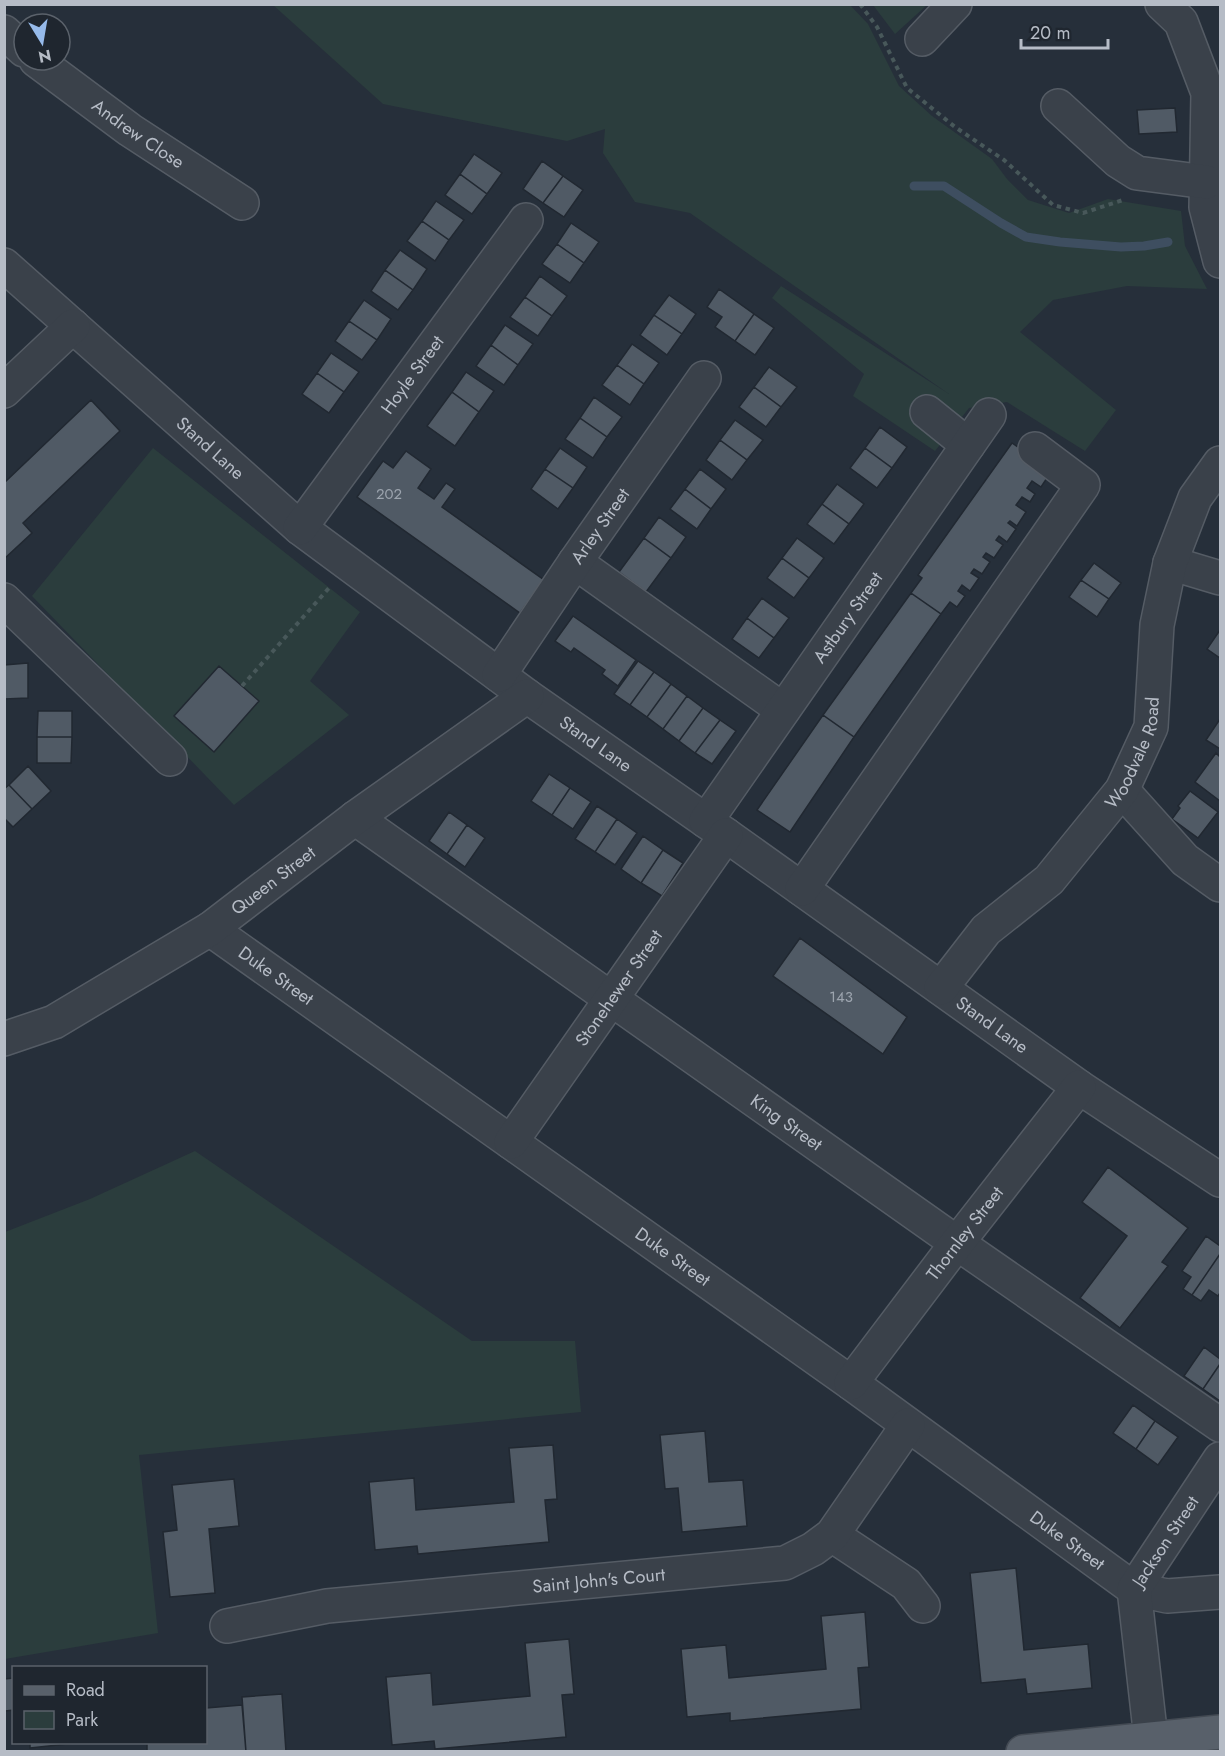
<svg xmlns="http://www.w3.org/2000/svg" width="1225" height="1756" font-family="Jost,sans-serif">
<rect width="100%" height="100%" fill="#262f3a"/>
<path fill="#2b3d3d" d="M273,5H850L868,24L899,86L932,116L992,159L1007,179L1028,200L1069,213L1108,199L1181,211L1185,246L1207,289L1127,286L1053,300L1020,332L1116,410L1085,451L1007,402L969,408L935,451L853,396L864,374L772,298L781,286L949,394L690,213L635,202L603,153L605,129L567,141L383,104Z
M873,5H927L895,34Z
M153,448L360,612L310,681L349,715L234,805L32,596Z
M195,1151L472,1341H575L581,1412L139,1455L158,1633L5,1659V1232L90,1199Z"/>
<g fill="none" stroke-linecap="round" stroke-linejoin="round">
<path stroke="#3e4e60" stroke-width="9" d="M914,186H944L1001,223L1026,237L1060,242L1121,247L1144,246L1168,242"/>
</g>
<path fill="#505a65" stroke="#212831" stroke-width="1.5" d="M1175,108L1177,132L1139,134L1137,110Z
M474,154L502,173L487,194L460,174Z
M542,161L563,176L543,203L523,189Z
M460,174L487,194L472,214L445,195Z
M563,176L583,190L564,217L543,203Z
M436,201L464,220L449,240L422,221Z
M422,221L449,240L435,261L407,241Z
M571,223L599,242L584,263L557,244Z
M557,244L584,263L570,283L542,264Z
M400,250L427,269L413,290L385,270Z
M385,270L413,290L398,310L371,291Z
M540,276L567,296L552,316L525,297Z
M719,289L754,314L735,341L715,327L722,317L707,307Z
M669,295L696,314L682,334L654,315Z
M525,297L552,316L538,336L510,317Z
M364,300L391,319L377,340L349,321Z
M754,314L774,328L755,355L735,341Z
M654,315L682,334L667,355L640,335Z
M349,321L377,340L362,360L335,341Z
M505,325L533,344L518,365L491,345Z
M632,344L659,363L644,384L617,365Z
M491,345L518,365L504,385L476,366Z
M331,353L359,372L344,392L317,373Z
M617,365L644,384L630,405L602,385Z
M769,367L797,387L781,407L754,387Z
M466,372L494,391L479,412L452,392Z
M317,373L344,392L329,413L302,394Z
M754,387L781,407L766,427L739,407Z
M452,392L479,412L455,446L427,426Z
M594,397L622,417L607,437L580,418Z
M91,400L120,431L23,523L32,533L4,559V483Z
M580,418L607,437L593,458L565,439Z
M735,420L763,440L747,460L720,440Z
M880,427L907,447L892,468L865,448Z
M720,440L747,460L732,480L706,460Z
M1012,443L1042,464L1047,478L1041,487L1032,481L1027,488L1035,494L1030,502L1022,497L1016,505L1026,512L1017,526L1010,521L1008,523L1016,529L1007,542L999,536L996,540L1003,545L994,558L986,553L983,557L990,562L982,574L974,569L971,573L979,578L970,591L962,585L958,591L965,596L957,607L950,602L941,614L911,593L922,578L918,575Z
M560,448L587,467L573,488L545,469Z
M865,448L892,468L877,488L850,468Z
M406,451L431,469L418,488L434,499L446,483L455,489L442,507L544,580L520,613L357,497L383,461L393,468Z
M545,469L573,488L558,509L531,489Z
M700,469L726,489L711,509L685,489Z
M837,484L864,504L849,524L822,504Z
M685,489L711,509L697,529L670,509Z
M822,504L849,524L834,544L807,524Z
M659,517L686,537L671,558L644,538Z
M644,538L671,558L646,592L619,572Z
M797,538L824,558L809,578L782,558Z
M782,558L809,578L794,598L767,578Z
M1094,563L1121,583L1109,599L1081,580Z
M1081,580L1109,599L1097,617L1069,597Z
M911,593L941,614L854,737L823,715Z
M762,598L789,618L774,638L747,618Z
M573,616L636,660L618,686L602,674L605,670L574,648L571,652L555,641Z
M747,618L774,638L759,658L732,639Z
M1220,630V658L1207,649Z
M638,661L654,672L630,705L614,694Z
M28,663V698L4,699V665Z
M219,666L259,701L214,752L174,716Z
M654,672L671,684L647,717L630,705Z
M671,684L687,696L663,729L647,717Z
M687,696L703,708L679,741L663,729Z
M703,708L720,720L695,753L679,741Z
M38,711H72V737H37Z
M823,715L854,737L790,832L757,810Z
M1220,719V749L1206,740Z
M720,720L736,731L712,764L695,753Z
M37,737H72L71,763H37Z
M1216,753L1220,757V801L1195,782Z
M28,766L51,791L32,809L9,785Z
M549,774L570,788L552,815L531,801Z
M9,785L32,809L13,827L4,818V789Z
M570,788L591,802L573,829L552,815Z
M1190,791L1218,812L1198,838L1172,819L1180,808L1178,806Z
M597,806L617,819L595,852L575,839Z
M449,812L467,825L447,854L429,841Z
M617,819L637,833L615,865L595,852Z
M467,825L485,838L465,867L447,854Z
M643,836L663,850L641,883L621,869Z
M663,850L683,863L662,896L641,883Z
M800,938L907,1017L883,1054L773,976Z
M1108,1167L1188,1228L1162,1262L1168,1266L1120,1328L1080,1298L1127,1236L1082,1202Z
M1206,1236L1220,1246V1254L1192,1295L1183,1289L1191,1277L1182,1271Z
M1220,1254V1293L1218,1296L1209,1290L1201,1301L1192,1295Z
M1204,1347L1220,1359V1364L1203,1389L1184,1376Z
M1220,1364V1401L1203,1389Z
M1133,1405L1155,1421L1136,1449L1113,1433Z
M1155,1421L1178,1437L1158,1465L1136,1449Z
M705,1431L709,1482L743,1480L747,1526L682,1532L678,1488L665,1489L660,1435Z
M553,1445L557,1499L545,1500L549,1542L418,1554L417,1546L375,1550L369,1482L414,1478L416,1510L514,1502L509,1448Z
M234,1479L239,1526L209,1529L215,1593L170,1597L163,1532L177,1530L172,1485Z
M1016,1568L1024,1650L1088,1644L1092,1688L1027,1694L1025,1679L981,1683L970,1573Z
M865,1612L869,1667L858,1668L861,1709L730,1721V1713L687,1717L681,1649L726,1645L729,1678L826,1669L821,1616Z
M569,1639L574,1694L562,1695L566,1737L435,1749L434,1741L392,1745L386,1677L431,1673L433,1705L530,1696L525,1643Z
M14,1678V1710L5,1711L4,1679Z
M282,1694L286,1752H246L242,1697Z
M242,1705L246,1752H147V1742H206V1708Z
M30,1742H86L30,1748Z"/>
<g fill="none" stroke-linecap="round" stroke-linejoin="round">
<defs>
<g id="minor">
<path d="M1162,4L1181,22L1208,93L1206,207L1220,261"/>
<path d="M4,32L24,50"/>
<path d="M922,39L955,4"/>
<path id="s1" d="M36,60L130,130L242,203"/>
<path d="M1058,106L1118,161L1137,173L1206,182"/>
<path id="s2" d="M4,265L300,528L527,696L726,835L1079,1087L1220,1180"/>
<path d="M4,391L73,326"/>
<path d="M927,412L968,445"/>
<path id="s3" d="M300,528L526,220"/>
<path d="M575,562L783,710"/>
<path d="M1170,563L1220,578"/>
<path d="M4,600L170,759"/>
<path id="s4" d="M499,675L575,562L704,378"/>
<path d="M1122,790L1185,860L1220,885"/>
<path id="s5" d="M355,818L957,1243L1220,1425"/>
<path id="s6" d="M706,821L989,415"/>
<path d="M802,889L1083,485L1035,449"/>
<path id="s7" d="M210,929L851,1383L1134,1589L1167,1596L1220,1592"/>
<path id="s8" d="M941,988L986,930L1049,880L1122,790L1151,727L1157,625L1170,563L1195,498L1220,463"/>
<path id="s9" d="M4,1039L54,1022L210,929L355,818L527,696"/>
<path id="s10" d="M511,1142L726,835"/>
<path id="s11" d="M851,1383L957,1243L1079,1087"/>
<path d="M832,1535L906,1584L923,1606"/>
<path id="s12" d="M227,1626L327,1606L785,1563L813,1549L832,1535L908,1425"/>
<path id="s13" d="M1151,1739L1134,1589L1220,1459"/>
</g>
<path id="major" d="M1023,1752L1220,1732"/>
</defs>
<use href="#minor" stroke="#555c65" stroke-width="36"/>
<use href="#major" stroke="#434a53" stroke-width="36"/>
<path stroke="#48585a" stroke-width="4" stroke-dasharray="4.5 4.5" stroke-linecap="butt" d="M860,4L877,27L907,88L955,127L1004,160L1053,205L1083,213L1123,200
M242,686L329,588"/>
<use href="#minor" stroke="#3a414a" stroke-width="33"/>
<use href="#major" stroke="#58606a" stroke-width="33"/>
</g>
<g text-anchor="middle" stroke-width="5" stroke-linejoin="round" paint-order="stroke">
<g font-size="15" fill="#9ca4ae">
<text x="389" y="499">202</text>
<text x="841" y="1002">143</text>
</g>
<g font-size="18" fill="#b6bcc6" stroke="#1f262f">
<text dy="6" stroke="none"><textPath href="#s1" startOffset="126">Andrew Close</textPath></text>
<text dy="6" stroke="none"><textPath href="#s3" startOffset="190">Hoyle Street</textPath></text>
<text dy="6" stroke="none"><textPath href="#s2" startOffset="276">Stand Lane</textPath></text>
<text dy="6" stroke="none"><textPath href="#s4" startOffset="180">Arley Street</textPath></text>
<text dy="6" stroke="none"><textPath href="#s6" startOffset="248">Astbury Street</textPath></text>
<text dy="6" stroke="none"><textPath href="#s2" startOffset="762">Stand Lane</textPath></text>
<text dy="6" stroke="none"><textPath href="#s8" startOffset="309">Woodvale Road</textPath></text>
<text dy="6" stroke="none"><textPath href="#s9" startOffset="314">Queen Street</textPath></text>
<text dy="6" stroke="none"><textPath href="#s7" startOffset="81">Duke Street</textPath></text>
<text dy="6" stroke="none"><textPath href="#s10" startOffset="188">Stonehewer Street</textPath></text>
<text dy="6" stroke="none"><textPath href="#s2" startOffset="1248">Stand Lane</textPath></text>
<text dy="6" stroke="none"><textPath href="#s5" startOffset="528">King Street</textPath></text>
<text dy="6" stroke="none"><textPath href="#s11" startOffset="188">Thornley Street</textPath></text>
<text dy="6" stroke="none"><textPath href="#s7" startOffset="567">Duke Street</textPath></text>
<text dy="6" stroke="none"><textPath href="#s7" startOffset="1053">Duke Street</textPath></text>
<text dy="6" stroke="none"><textPath href="#s13" startOffset="208">Jackson Street</textPath></text>
<text dy="6" stroke="none"><textPath href="#s12" startOffset="375">Saint John's Court</textPath></text>
</g>
</g>
<rect width="1225" height="1756" fill="none" stroke="#b6bcc6" stroke-width="12"/>
<rect x="12" y="1666" width="195" height="78" fill="#1f262f" stroke="#5b626b" stroke-width="1.5"/>
<rect x="24" y="1686" width="30" height="9" fill="#58606a" stroke="#5b626b" stroke-width="1.5"/>
<text x="66" y="1696" font-size="18" fill="#b6bcc6">Road</text>
<rect x="24" y="1711" width="30" height="18" fill="#2b3d3d" stroke="#5b626b" stroke-width="1.5"/>
<text x="66" y="1726" font-size="18" fill="#b6bcc6">Park</text>
<g transform="translate(42 42) rotate(169)"><circle r="28" fill="#1f262f" stroke="#5b626b" stroke-width="1.5"/>
<path d="M0-4.5L10 22L0 15L-10 22Z" fill="#96baea"/>
<text y="-9" font-size="16" font-weight="bold" text-anchor="middle" fill="#b6bcc6">N</text>
</g>
<path d="M1021 39v9h87v-9" fill="none" stroke="#b6bcc6" stroke-width="3"/>
<text x="1030" y="39" font-size="18" fill="#b6bcc6" stroke="#1f262f" stroke-width="4.5" paint-order="stroke">20 m</text>
</svg>
